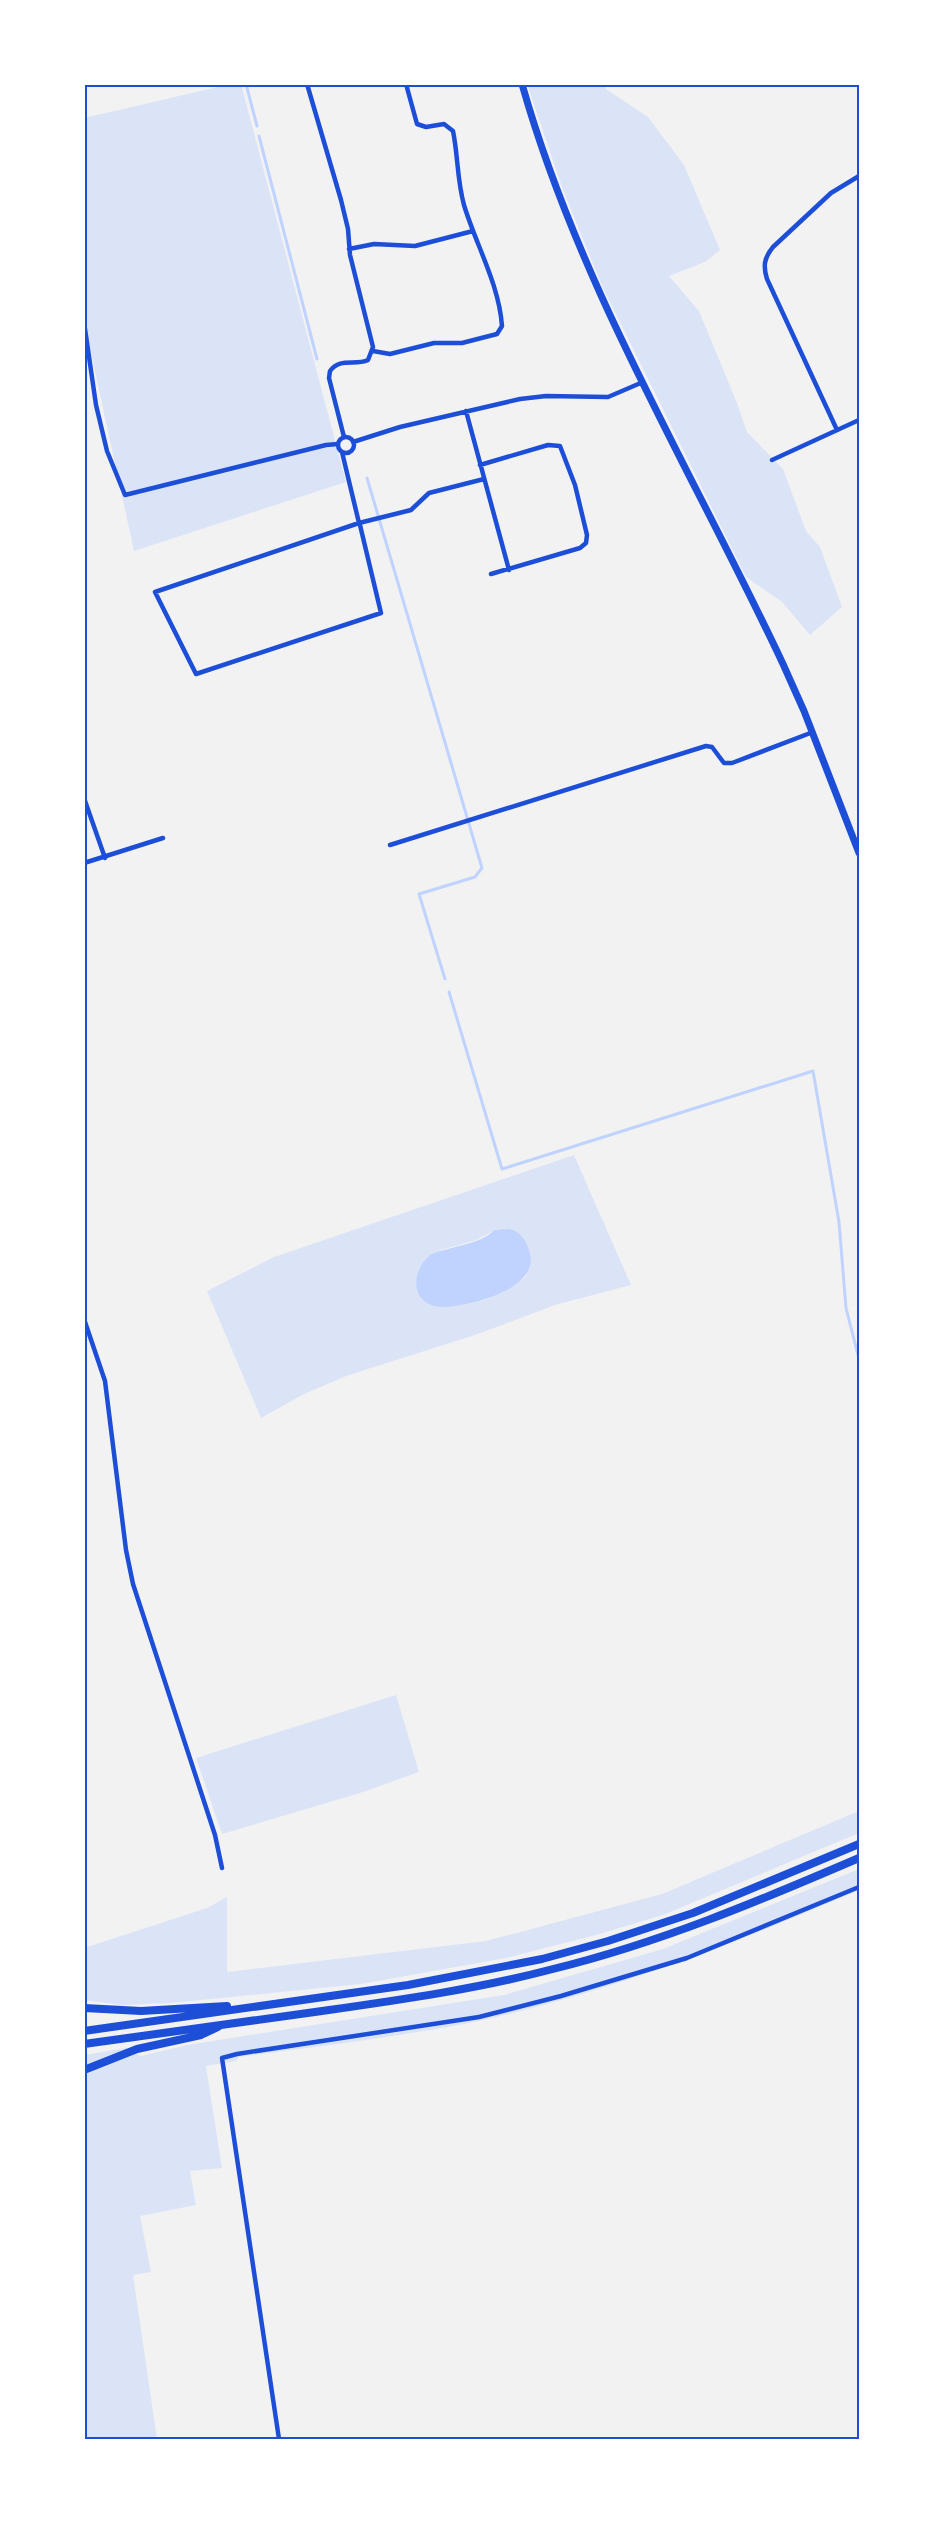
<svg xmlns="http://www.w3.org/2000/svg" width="943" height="2523" font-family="'DM Sans',sans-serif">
<rect width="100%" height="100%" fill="#f2f2f2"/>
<path fill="#dbe4f7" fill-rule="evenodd" d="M231,84H241L346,482L134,551L84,321V118Z
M527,84H605L606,89L648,117L684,165L720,250L705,262L669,276L699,311L737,403L747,432L783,469L806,531L820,547L842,607L810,635L782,602L746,577L602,286L563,190Z
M574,1155L631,1285L555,1305L475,1335L349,1375L304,1394L261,1418L207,1291L274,1257ZM497,1229L525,1241L530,1252L526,1276C504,1298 456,1314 427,1301L441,1250L476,1240Z
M396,1695L419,1772L360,1793L222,1834L196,1758Z
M859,1811V1833L663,1915L596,1935L506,1958L361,1984L172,2003L121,2005L84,2000V1948L207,1908L227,1897V1972L486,1941L662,1894Z
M859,1869V1890C731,1945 601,1996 464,2024C390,2038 314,2047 239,2057L236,2061L206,2066L222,2168L190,2171L196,2205L140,2216L151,2272L133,2275L157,2439H84V2055L126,2048L141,2056L187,2045L504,1995L663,1949Z"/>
<path fill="#bfd3fe" d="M508,1229C519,1230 526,1240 529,1250C543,1288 472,1306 445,1307C412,1308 408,1274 430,1255C446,1247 483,1244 494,1230Z"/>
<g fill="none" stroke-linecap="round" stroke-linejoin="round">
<path stroke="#bfd3fe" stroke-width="3" d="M246,84L257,126
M259,136L317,359
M367,478L482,868L475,877L419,894L445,979
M449,992L502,1169L813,1071L839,1222L846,1308L859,1359"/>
<path stroke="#1d4ed8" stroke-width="4.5" d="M307,84L341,200L348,229L350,255L373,347L368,360C355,366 340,357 330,371L329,378L344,437
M349,249L374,244L415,246L473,231
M84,322L96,405L107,451L125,495L326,445L338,444
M373,351L390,354L434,343H462L497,334L502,326C499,284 476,245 464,205C457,180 458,155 453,131L444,124L426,127L417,124L406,84
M466,411L509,570
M837,430L767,279C763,266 764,258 773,247L831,193L859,176
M338 445a8 8 0 1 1 16 0a8 8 0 1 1-16 0Z
M353,442L400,427L520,399L546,396L608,397L643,382
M342,452L359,523L360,525L381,613L196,674L155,592L359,523L411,510L429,493L484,479
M772,460L859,420
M480,465L548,445L560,446L575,485L587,535L586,543L580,548L491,574
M84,798L105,858
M390,845L706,746L712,747L724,763H732L813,732
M84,863L163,838
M84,1319L105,1381L126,1550L133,1584L215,1835L222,1868
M279,2439L222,2058L237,2054L479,2017L561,1996L687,1958L859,1887"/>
<path stroke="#1d4ed8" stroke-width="7" d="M522,84C580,289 693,472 783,664L804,711L859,853"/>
<path stroke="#1d4ed8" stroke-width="8" d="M84,2008L141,2011L227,2006
M84,2031L408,1985L542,1959L608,1941L693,1913L859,1844
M84,2044C163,2033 242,2022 322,2011C399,2000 477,1989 553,1969C659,1943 759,1901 859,1858
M84,2070L137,2049L201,2035L218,2027"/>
</g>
<rect width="943" height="2523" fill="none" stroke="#ffffff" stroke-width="171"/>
<rect x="86" y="86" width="772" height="2352" fill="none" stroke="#1d4ed8" stroke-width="2"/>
</svg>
